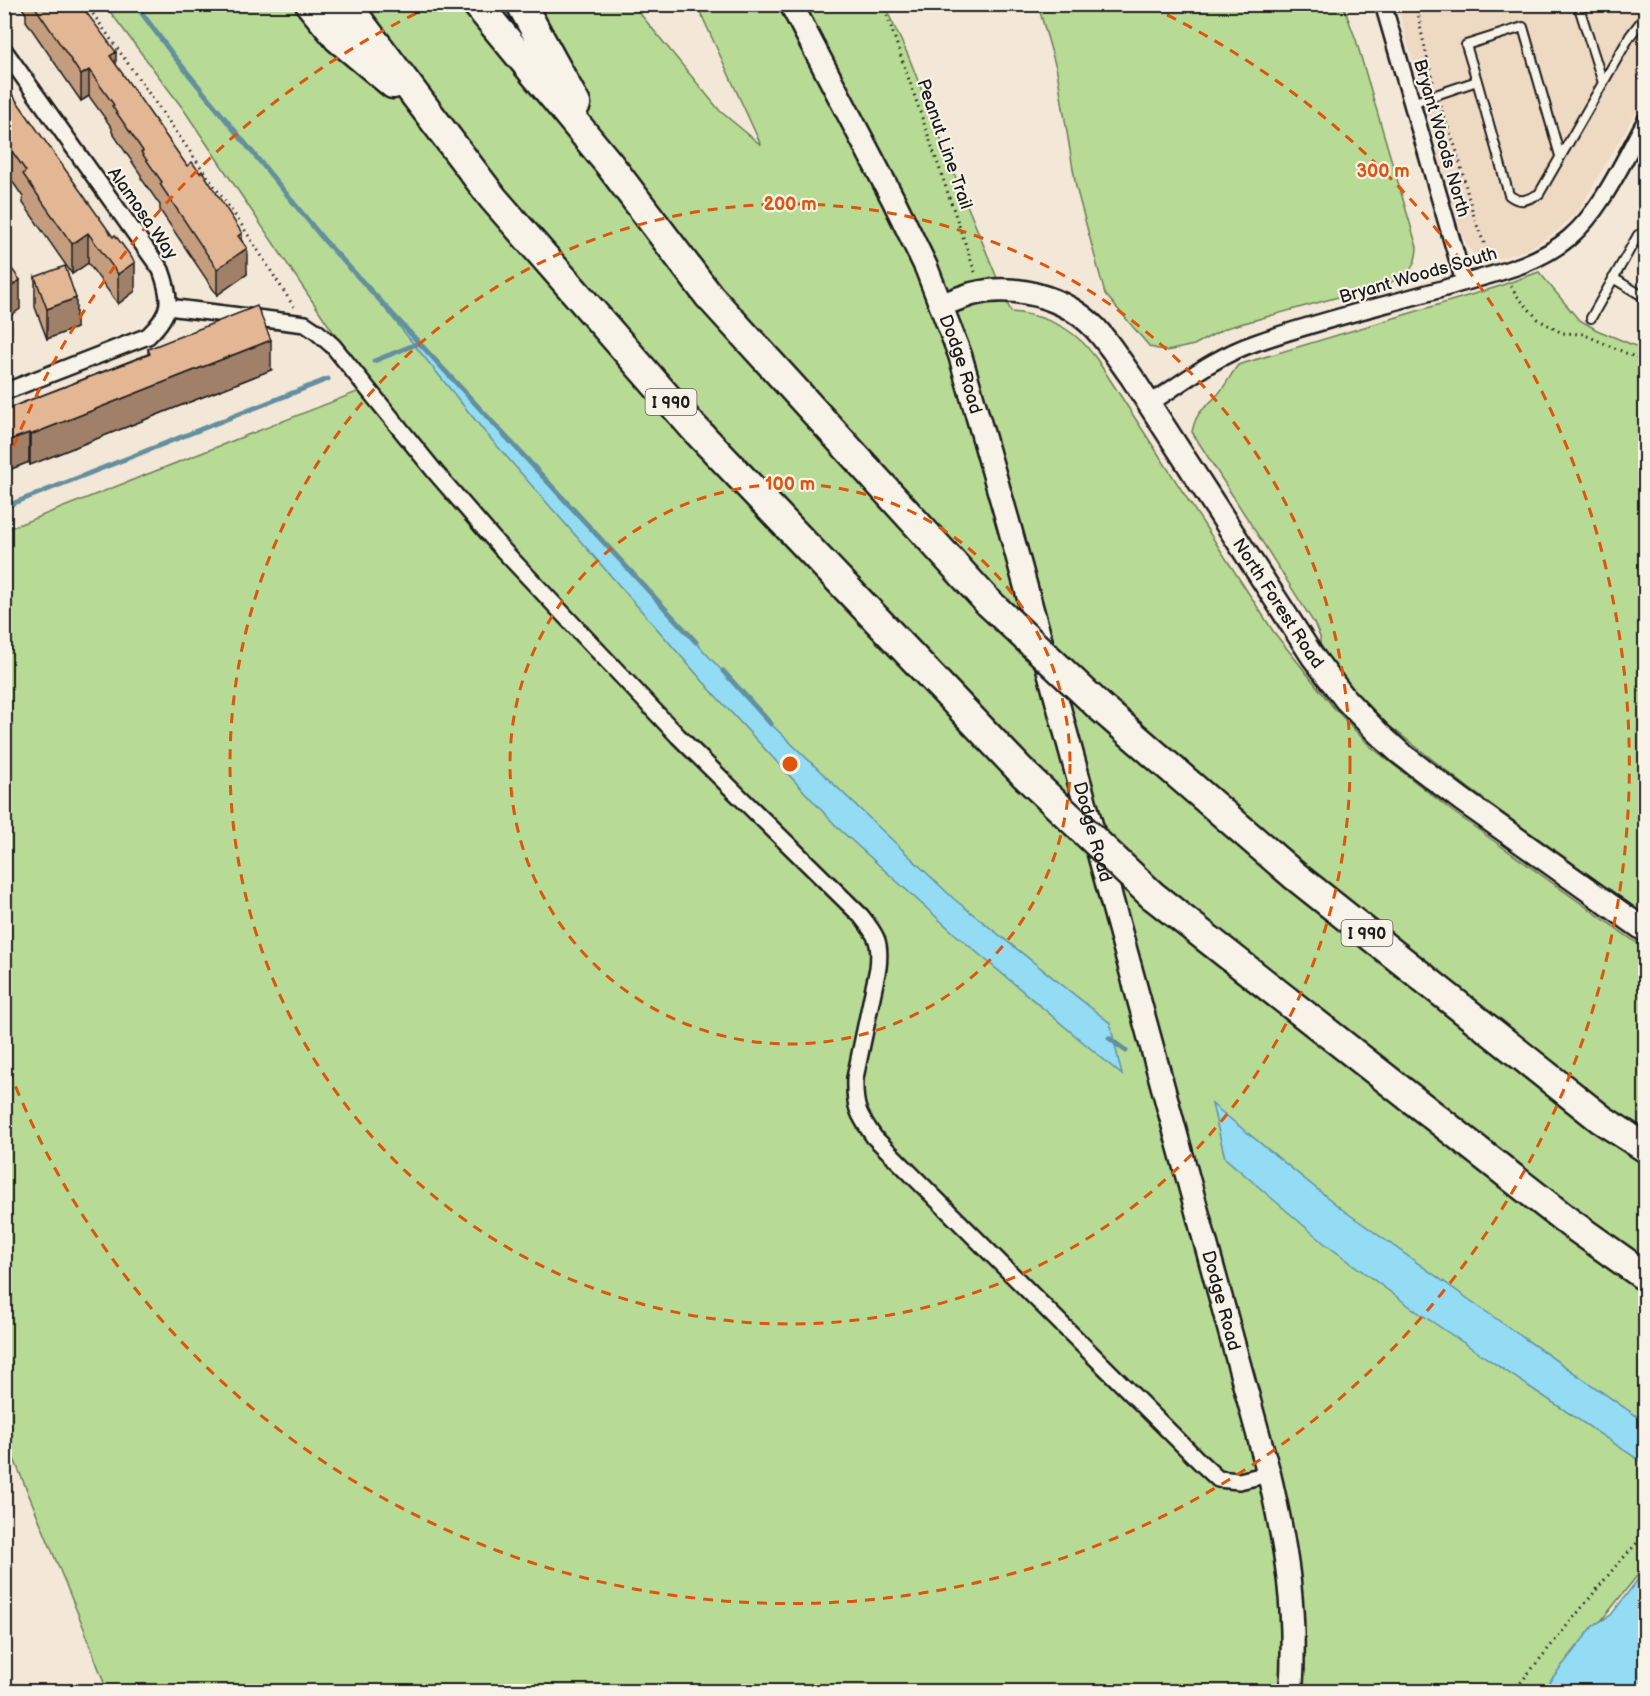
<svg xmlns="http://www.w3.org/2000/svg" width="1650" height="1696" font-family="'Balsamiq Sans',sans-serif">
<rect width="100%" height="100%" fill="#f3e7d7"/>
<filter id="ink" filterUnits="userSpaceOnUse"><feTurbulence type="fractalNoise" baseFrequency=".0167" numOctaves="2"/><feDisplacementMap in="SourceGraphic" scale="12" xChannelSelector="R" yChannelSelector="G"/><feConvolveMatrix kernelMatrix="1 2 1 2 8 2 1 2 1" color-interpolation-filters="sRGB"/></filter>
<g filter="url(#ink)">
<path fill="#eed9c3" d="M1397,5H1645V96L1579,210L1556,232L1526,250L1487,262L1473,254L1462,236Z"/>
<path fill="#b7da94" stroke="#6a7b58" stroke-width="1.5" d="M105,5H633L720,111L761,145L697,5H884L908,55L958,183L1011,312C1036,314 1062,323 1080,340C1086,345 1091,352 1096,358L1273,631L1334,708L1370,746L1452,811L1645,949V1566L1545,1691H107L83,1626L5,1437V530L370,387L184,110Z
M1038,5H1343L1356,40L1417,247C1416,270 1408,274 1389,283L1226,328L1194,345L1167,351L1150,347L1105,294L1076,187L1057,71Z
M1539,272L1578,319L1597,330L1645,350V917L1470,789L1387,724L1356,694L1320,648V637L1314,623L1192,432C1197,408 1205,410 1219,393C1226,385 1231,374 1238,365L1497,287Z"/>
<path fill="#93dcf4" stroke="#638f9e" stroke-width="1.5" d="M370,290L774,727L954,899L1110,1023L1122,1075L955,934L838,828L714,694L618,584L484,431Z
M1212,1104L1343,1210L1495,1318L1645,1422V1464L1416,1311L1324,1243L1225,1158Z
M1645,1570V1691H1542L1594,1625L1611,1615Z"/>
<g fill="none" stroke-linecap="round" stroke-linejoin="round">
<path stroke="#638f9e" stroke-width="5" d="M135,4L173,55L324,240L696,642
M374,361L419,343
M4,507L328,379
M723,671L771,724
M1109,1038L1126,1051"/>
<defs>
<path id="lane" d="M1578,4L1603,83
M1477,81L1466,45L1523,27L1560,156
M1412,103L1477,81L1509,195C1521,204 1526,200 1539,194L1630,36L1646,15
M1613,278L1646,298
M1591,318L1638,235"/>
<path id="street" d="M1383,4L1464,282
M4,50L161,270C172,300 172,313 148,336L4,392
M168,307L305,324L317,332L333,346L436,473L501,548L678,736L861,916C877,936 881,942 878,968L855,1078C854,1107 858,1114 874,1137L1202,1464L1218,1479L1239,1481L1269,1474
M1149,404C1183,382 1216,356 1255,343C1320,320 1387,305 1452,286C1492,274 1536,266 1569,238C1603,209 1624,159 1646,120"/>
<g id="secondary">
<path id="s1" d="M791,4L894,201L926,267L960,355L1008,522L1269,1474C1287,1550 1297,1613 1291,1692"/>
<path id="s2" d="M942,305C952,301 962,297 972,294C1014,283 1065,297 1095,328C1109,343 1119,360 1131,376L1313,657L1346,700L1379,734L1400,753L1462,800L1646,931"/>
</g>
<path id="highway" d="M310,4L338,38L393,84
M346,4L493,198L693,427L1025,775
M477,4L609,164L709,296L988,602
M521,4L576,104
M1099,706L1294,875L1601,1119L1646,1148
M1152,895L1570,1223L1646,1277"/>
</defs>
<use href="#lane" stroke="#1c1c1c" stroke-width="12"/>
<use href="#street" stroke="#1c1c1c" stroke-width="20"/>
<use href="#secondary" stroke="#1c1c1c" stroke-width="27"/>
<use href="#highway" stroke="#1c1c1c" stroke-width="33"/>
<path stroke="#1c1c1c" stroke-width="3" stroke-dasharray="1.5 4.5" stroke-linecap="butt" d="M86,4L241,224L294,307
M883,4L975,272
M1417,4L1421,31L1433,82
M1440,105C1446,123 1454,141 1459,159C1468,194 1474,227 1492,258
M1511,286L1517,296L1539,320L1562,333L1583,334L1646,362
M1513,1692L1615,1567L1646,1533"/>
<use href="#lane" stroke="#f7f3e8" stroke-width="8"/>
<use href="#street" stroke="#f7f3e8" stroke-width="15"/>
<use href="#secondary" stroke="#f7f3e8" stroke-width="22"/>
<use href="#highway" stroke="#f7f3e8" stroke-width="28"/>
<defs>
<path id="highway-bridge" d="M988,602L1099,706
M1025,775L1152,895"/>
</defs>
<use href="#highway-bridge" stroke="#1c1c1c" stroke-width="33" stroke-linecap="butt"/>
<use href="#highway-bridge" stroke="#f7f3e8" stroke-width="28"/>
</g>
<path fill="#c49d7f" stroke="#1c1c1c" stroke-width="1.5" d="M20,4H80L116,65L187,166L242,242L247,274L217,295L160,210V205L141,178V175L112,132V128L89,96L81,101L26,21V14Z
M4,83L135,291L118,304L88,263L72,274L23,203V197L6,172L4,174Z
M35,277L76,328L47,339L35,307Z
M148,349L271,370L30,465L29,462L4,472V410L148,354Z"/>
<path fill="#a08068" stroke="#1c1c1c" stroke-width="1.5" d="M116,52V79L110,56Z
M89,70V96L81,101V75Z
M6,143V172L4,174V144Z
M88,233V263L72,274V244Z
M242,233V252L247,248V274L217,295V269L238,236Z
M135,262V291L118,304V274Z
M20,280V309L4,320V291Z
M76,298V328L47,339V309Z
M271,340V370L30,465V435Z
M29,433V462L4,472V442Z"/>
<path fill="#e4b794" stroke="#1c1c1c" stroke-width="1.5" d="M33,4H80L116,52L110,56L187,166L192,162L200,173L202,171L242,233L238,236L247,248L217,269L160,184L162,182L141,152L143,151L112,106L114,105L89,70L81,75Z
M4,83L113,237L115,235L135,262L118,274L88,233L72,244L23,174L26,171L6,143L4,144Z
M4,258L20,280L4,291Z
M65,266L76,298L47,309L35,277Z
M257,306L271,340L30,435L29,433L4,442V410L150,354L148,349Z"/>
</g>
<g fill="none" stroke="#de560d" stroke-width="3" stroke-dasharray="10 8">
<circle cx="790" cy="764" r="280"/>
<circle cx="790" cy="764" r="560"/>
<path d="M7 463A839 839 0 0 1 429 7M1151 7A839 839 0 1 1 7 1065"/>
</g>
<g text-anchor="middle" stroke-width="4.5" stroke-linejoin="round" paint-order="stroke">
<g fill="#f7f3e8" stroke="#5e5c59" stroke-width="1.5">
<rect x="645.5" y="389" width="51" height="26" rx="4.5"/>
<rect x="1341.5" y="920" width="51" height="26" rx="4.5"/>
</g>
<g font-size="16" font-weight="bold" fill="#1c1c1c">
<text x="671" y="408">I 990</text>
<text x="1367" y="939">I 990</text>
</g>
<g font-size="18" fill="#1c1c1c" stroke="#f7f3e8">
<text transform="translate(1442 138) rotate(74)" y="6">Bryant Woods North</text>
<text transform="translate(945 144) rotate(71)" y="6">Peanut Line Trail</text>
<text transform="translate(143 213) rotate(55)" y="6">Alamosa Way</text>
<text transform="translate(1418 275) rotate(-16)" y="6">Bryant Woods South</text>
<text dy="6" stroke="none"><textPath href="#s1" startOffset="399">Dodge Road</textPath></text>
<text dy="6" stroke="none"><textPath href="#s2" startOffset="496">North Forest Road</textPath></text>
<text dy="6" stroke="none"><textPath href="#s1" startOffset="885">Dodge Road</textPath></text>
<text dy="6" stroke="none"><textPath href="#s1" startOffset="1371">Dodge Road</textPath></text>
</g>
</g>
<circle cx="790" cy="764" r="9" fill="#de560d" stroke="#f7f3e8" stroke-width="3"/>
<g font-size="18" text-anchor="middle" font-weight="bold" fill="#de560d" stroke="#f7f3e8" stroke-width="4.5" stroke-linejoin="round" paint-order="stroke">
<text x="1383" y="177">300 m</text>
<text x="790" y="210">200 m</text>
<text x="790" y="490">100 m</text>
</g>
<rect width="1650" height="1696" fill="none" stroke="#f7f3e8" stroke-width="24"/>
<rect x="12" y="12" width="1626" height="1672" fill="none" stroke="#1c1c1c" stroke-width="2" filter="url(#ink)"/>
</svg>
